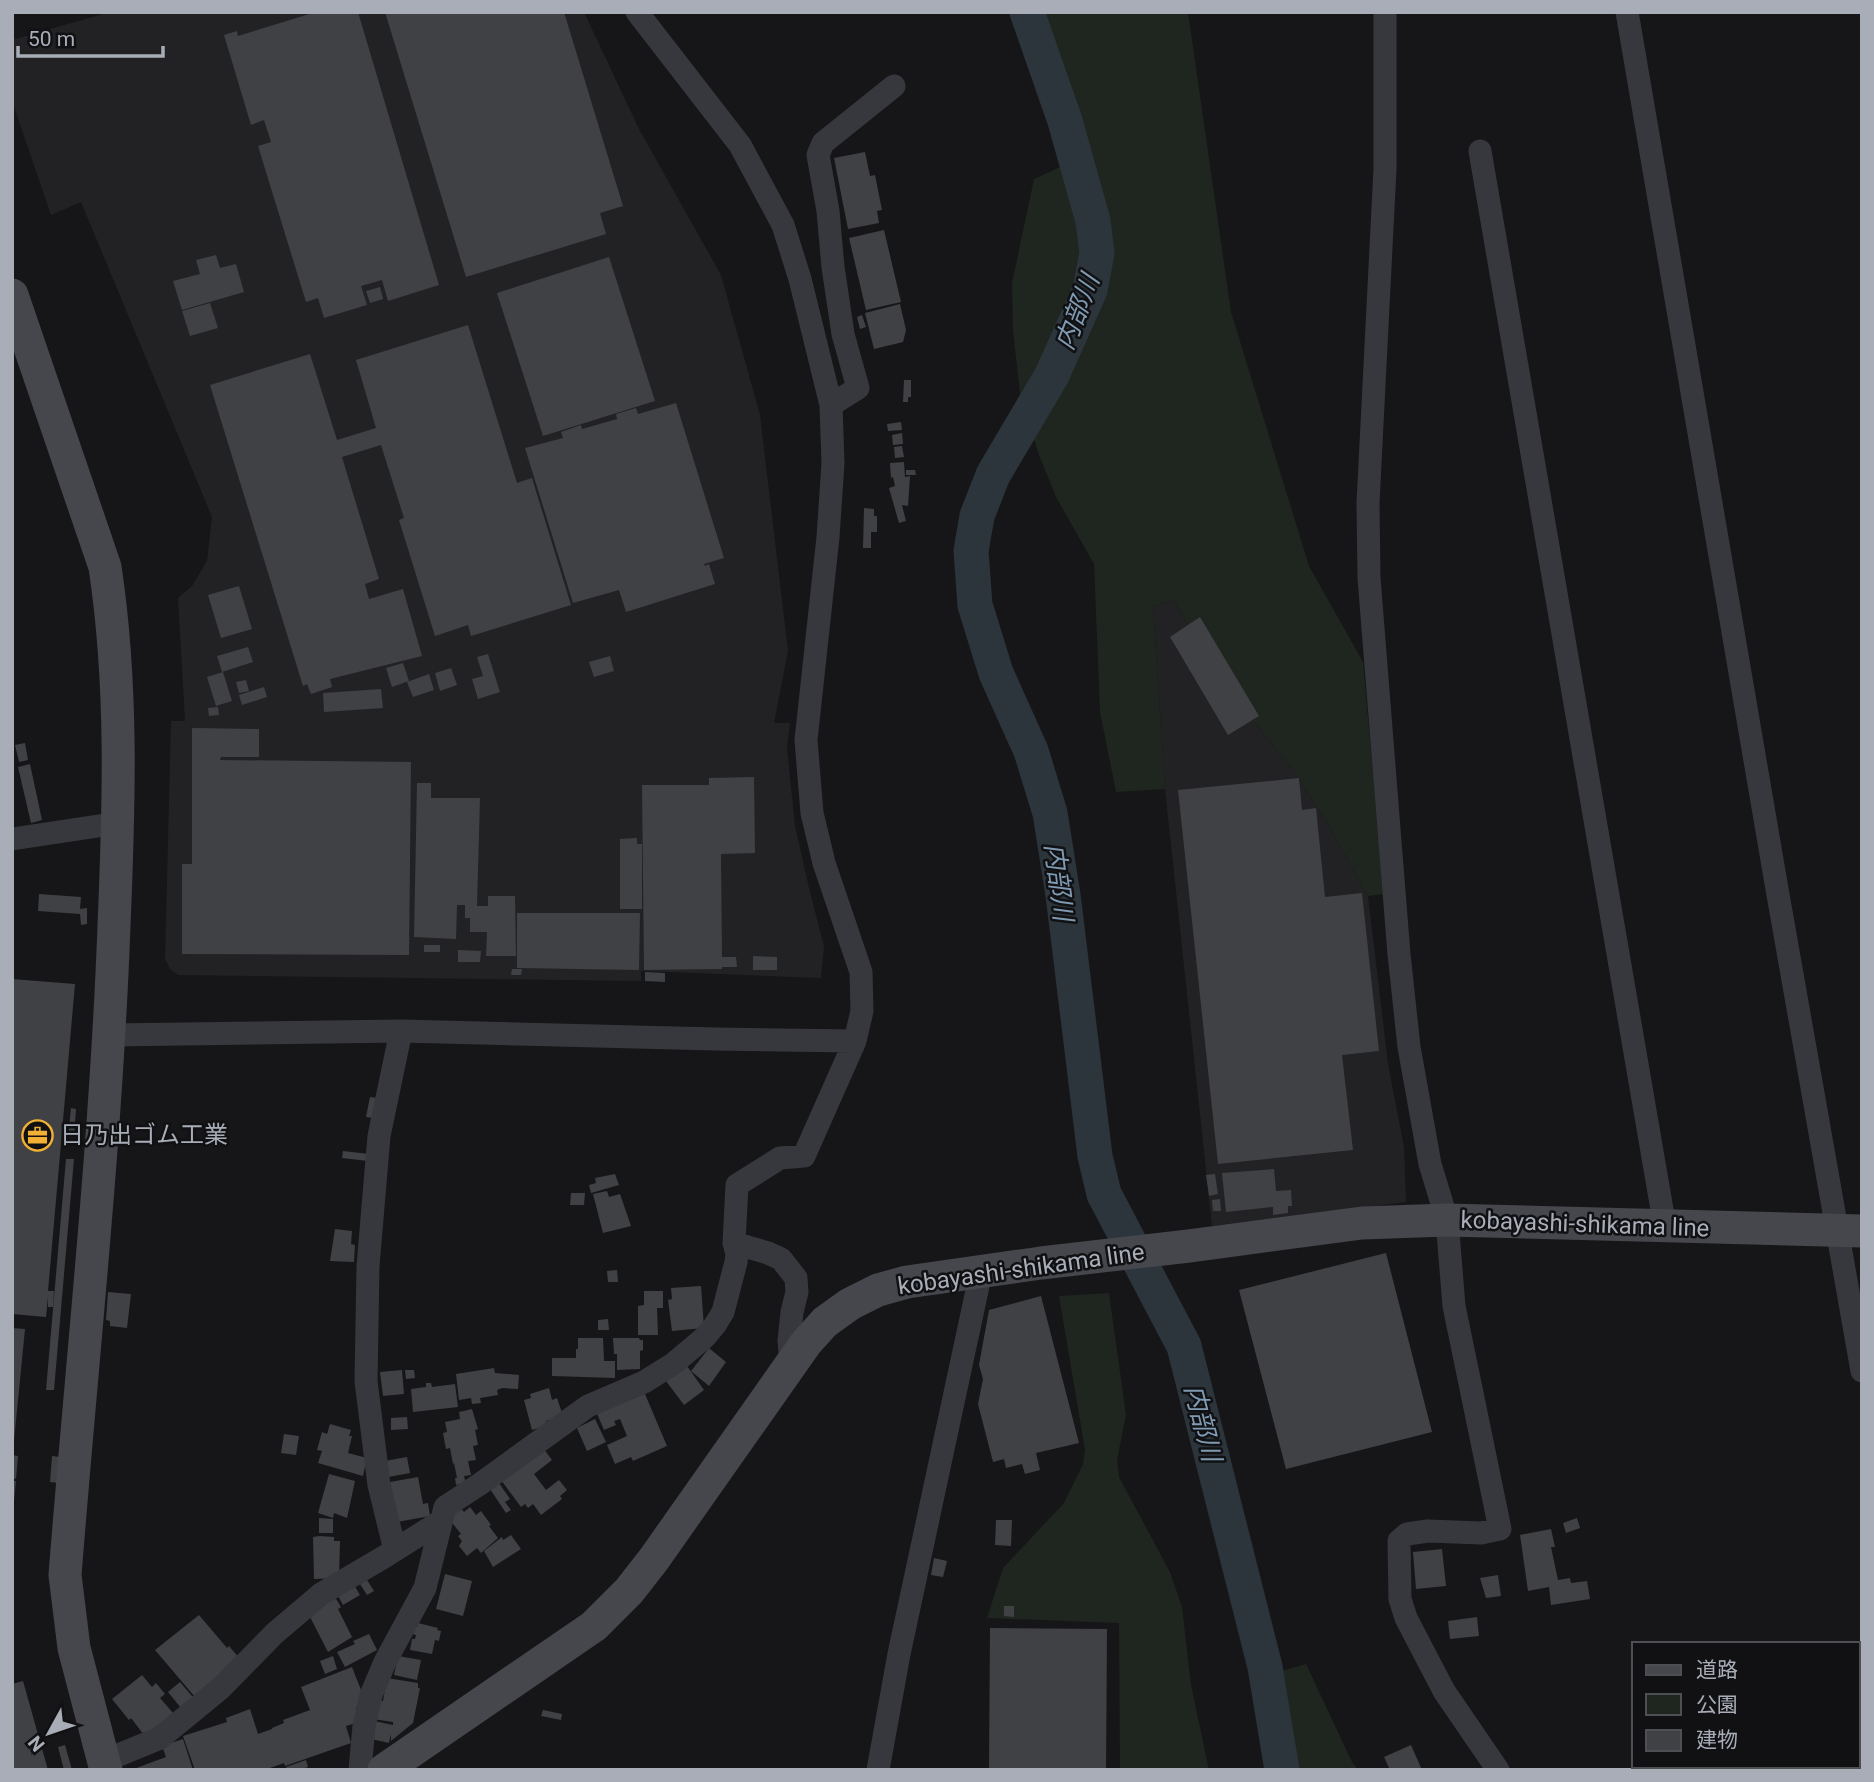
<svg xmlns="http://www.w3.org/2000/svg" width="1874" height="1782" font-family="Roboto,'Noto Sans JP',sans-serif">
<rect width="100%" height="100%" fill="#161618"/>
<path fill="#222225" d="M110,12H584L639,129L721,275L760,415L788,651L774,723H790L787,748L795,826L809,888L824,946L821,978L641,971V981L178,975L170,969L165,959L171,721H185L178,598L192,586L207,561L212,517L81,202L51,215L12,101V40Z
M1174,600L1221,681L1294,771L1329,826L1368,896L1388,1064L1404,1147L1406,1202L1212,1226L1165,789L1153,606Z"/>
<path fill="#1e261f" d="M1045,12H1188L1231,312L1309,566L1363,662L1384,894L1368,896L1329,826L1294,771L1221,681L1174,600L1153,606L1165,789L1116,792L1100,712L1094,564L1056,497L1039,455L1020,393L1013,331L1012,283L1034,179L1080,158Z
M1109,1293L1126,1415L1117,1460L1119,1477L1170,1572L1182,1607L1191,1685L1209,1770H1120L1119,1623L987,1618L1003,1568L1064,1503L1083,1464L1085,1450L1059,1296Z
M1306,1664L1352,1762L1358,1770H1284L1266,1675Z"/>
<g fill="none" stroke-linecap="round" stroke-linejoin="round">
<path stroke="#2c353c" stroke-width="35" d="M1027,12L1065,121L1093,221L1097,253L1090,290L1052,375L993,475L977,516L971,551L975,605L996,673L1031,751L1050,813L1063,895L1095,1156L1104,1194L1184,1346L1265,1667L1282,1770"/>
</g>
<path fill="#404145" d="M316,12H358L439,285L388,301L382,280L361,286L367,305L324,318L318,298L306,302L258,146L271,142L264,120L251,125L224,35L237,31L238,36Z
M385,12H564L623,206L600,213L606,234L466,277Z
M865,152L870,176L875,175L882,210L877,211L879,223L848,229L834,158Z
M884,230L901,302L866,310L849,238Z
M216,255L220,268L236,264L244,292L182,310L173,281L200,274L196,260Z
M609,257L655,401L543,436L497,293Z
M380,287L383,299L370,303L366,291Z
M210,303L218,328L190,336L182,311Z
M900,304L906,330L903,342L874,349L865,313Z
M862,315L866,327L860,329L857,317Z
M468,325L517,483L532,478L571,605L471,636L468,625L435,636L399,520L404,518L381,445L342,457L379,579L365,584L369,599L403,589L422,656L330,679L332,687L311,694L307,684L303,686L210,385L310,354L337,440L376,428L356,360Z
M904,380H911V397H908V402H903Z
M676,403L724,558L704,564L705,566L709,564L715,584L626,612L619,590L573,603L525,448L563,438L561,432L581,425L582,429L617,419L616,414L636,408L638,414Z
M901,422L902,430L888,431L887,424Z
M902,433L903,444L893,445L892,435Z
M902,446L904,457L895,458L894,447Z
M904,462L905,477L910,476L908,506L902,505L906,521L899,523L889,488L895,486L893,477L891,478L890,463Z
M906,470H915L916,475H906Z
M864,508L874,509V516H877V532H871V548H863Z
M239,586L252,629L221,638L208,595Z
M1200,617L1259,716L1228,735L1170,637Z
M248,647L253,662L222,672L217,656Z
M488,654L500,692L478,699L472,679L483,676L477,657Z
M610,656L614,671L594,677L589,662Z
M403,663L409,681L392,687L386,668Z
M451,668L457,685L440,691L435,673Z
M223,672L232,701L216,706L207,677Z
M429,674L434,690L413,697L407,682Z
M246,680L249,691L239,693L236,682Z
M264,687L267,697L242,705L239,695Z
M381,689L383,708L324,712L323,693Z
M218,707L219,715L209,716L208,708Z
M192,728L259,729V757H221L220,760L411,762L409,955L182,954V864H192Z
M25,743L28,760L19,762L15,745Z
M30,764L42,820L31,823L18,767Z
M754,777L755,853L721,854L722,957H736L737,967H722V969L644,970L642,785H709V778Z
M1299,778L1302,810L1316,808L1325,897L1362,893L1379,1051L1342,1055L1353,1150L1218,1164L1178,790Z
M417,783H431V798H480L477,906H488V896H515L516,956H486L487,932H470V918H465V905H457L456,939L414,937Z
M637,838V844H642V909H620V839Z
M39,894L81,897L80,909L87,908V924L81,925L80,914L38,911Z
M517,913H640L639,970L517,968Z
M424,945H440V952H424Z
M458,950L481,951L480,962H458Z
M753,956L777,957V970H753Z
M512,969H522L521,975H511Z
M645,972L665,973V982L645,981Z
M12,979L75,984L48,1291H54L53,1307H48V1297L46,1317L12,1314Z
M370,1097L377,1098L373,1118L366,1117Z
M71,1108L76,1109L74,1137H68Z
M343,1151L369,1154L368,1161L342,1158Z
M66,1159H74L54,1390H46Z
M1274,1169L1276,1191L1291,1190L1292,1206H1288V1213L1273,1215V1207L1226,1212L1222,1173Z
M615,1174L619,1185L591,1193L589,1185L596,1183L595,1178Z
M1215,1174L1218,1194L1209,1196L1206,1175Z
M607,1191L609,1197L620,1194L631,1226L603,1233L593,1194Z
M571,1193H585L584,1205H570Z
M1220,1199L1221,1211H1213L1212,1200Z
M335,1229L352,1231L351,1244L355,1245L354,1262L330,1261Z
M1386,1253L1432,1432L1286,1469L1239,1290Z
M617,1270L618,1282H608L607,1271Z
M701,1286L704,1328L672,1331L668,1300L672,1299L671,1288Z
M644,1291H663V1308H657L658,1335H638V1306L644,1305Z
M108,1292L131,1294L127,1328L110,1326V1321L106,1320Z
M1041,1296L1079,1443L1036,1453L1040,1470L1025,1474L1022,1464L1006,1468L1004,1459L993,1462L978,1404L983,1379L979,1365L989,1310Z
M608,1319L609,1330H598V1320Z
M12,1328L25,1329L14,1441H12Z
M578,1338H603L604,1361H615V1378L552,1376V1358H576V1349H578Z
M613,1338H639L640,1340H643V1350L640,1351V1369L617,1370V1354H614Z
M709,1348L726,1362L709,1386L691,1371Z
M687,1366L704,1390L684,1405L666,1381Z
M494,1368L495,1373L519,1375L518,1389L502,1388L497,1390L498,1395L480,1398L481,1403L472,1404L471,1398L459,1400L456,1374Z
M402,1370L404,1394L383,1396L380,1372Z
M405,1370H414L415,1378L406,1379Z
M426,1383H431L432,1387L455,1384L458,1407L413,1412L411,1389L426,1387Z
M649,1387L651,1391L645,1394L667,1446L633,1461L631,1457L615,1464L607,1445L627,1436L620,1419L614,1421L616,1425L604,1430L596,1411Z
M549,1388L552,1400L557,1398L563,1416L546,1421L548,1425L532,1430L524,1400L531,1398L530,1394Z
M472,1409L478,1429L475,1430L478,1445L473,1446L476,1460L468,1461L471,1475L464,1476L466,1483L456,1485L455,1478H457L454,1463L453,1464L450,1448L446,1449L443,1433L447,1432L445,1422L460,1419L459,1412Z
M407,1417L408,1429L391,1430V1418Z
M595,1419L606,1442L587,1451L577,1428Z
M330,1424L351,1430L349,1436H352L348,1453L367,1458L363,1476L318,1463L322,1451L317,1450L322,1432L327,1434Z
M284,1434L299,1436L296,1455L281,1453Z
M543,1448L552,1460L534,1474L546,1490L559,1480L567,1490L560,1496L562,1499L541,1515L533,1504L528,1508L525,1504L521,1507L501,1480Z
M12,1455L18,1456L16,1479L12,1478Z
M52,1456L61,1457L59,1483L50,1482Z
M407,1457L410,1473L388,1477L385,1461Z
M329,1474L355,1481L347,1518L334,1513L333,1518L318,1513Z
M418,1477L423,1504L428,1503L430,1516L397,1522L390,1482Z
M12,1481H16L14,1501H12Z
M499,1483L510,1499L505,1502L511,1510L506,1513L490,1489Z
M460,1507L464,1512L470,1507L476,1515L481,1511L491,1525L489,1526L498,1538L481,1553L477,1548L467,1556L459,1546L462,1541L458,1536L461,1534L449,1519Z
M319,1518L333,1519V1533H319Z
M1577,1518L1580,1528L1566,1533L1563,1523Z
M996,1520H1012L1011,1546L995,1545Z
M1551,1529L1555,1547H1551L1558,1580L1570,1578L1571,1583L1587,1581L1590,1599L1551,1605L1549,1587L1528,1591L1520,1535Z
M511,1535L521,1549L493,1567L484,1551L502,1537L503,1540Z
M320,1536L334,1537V1541H340L339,1578L314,1579L313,1537Z
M1442,1549L1446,1586L1416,1589L1413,1552Z
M934,1558L947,1561L943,1577L931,1575Z
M445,1574L472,1581L463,1616L436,1609Z
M1498,1575L1501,1596L1486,1598L1480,1578Z
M367,1580L374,1591L367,1595L360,1584Z
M354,1585L360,1595L343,1605L337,1594Z
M335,1597L341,1607L338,1609L352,1637L328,1652L308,1613Z
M1004,1606H1014V1617L1004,1616Z
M199,1615L227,1648L229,1646L240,1659L195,1697L155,1650Z
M1477,1617L1479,1636L1450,1639L1448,1621Z
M418,1623L438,1628L437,1630L441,1631L439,1641L435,1640L432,1654L410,1650L412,1639H415L416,1635L412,1634L413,1626L417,1627Z
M990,1628L1107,1629L1106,1770H989Z
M369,1634L377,1650L345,1667L337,1652L355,1644L353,1641Z
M333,1656L337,1669L325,1674L320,1661Z
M398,1656L421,1660L417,1680L394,1675Z
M352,1667L363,1695L361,1706L356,1707L359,1722L346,1726L351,1743L285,1766L284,1763L264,1770H195L183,1736L227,1722L226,1718L250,1709L258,1734L272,1729V1728L284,1723L283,1720L310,1710L301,1687Z
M142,1675L152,1687L156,1683L165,1694L160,1698L174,1714L144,1735L131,1718L129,1720L112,1699Z
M387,1678L418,1683V1688H420L413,1723L391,1741V1734L389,1743L371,1739L374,1721L393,1725V1722L373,1719L376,1700L383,1701Z
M23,1681L48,1770H12V1684Z
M180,1682L197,1702L185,1713L168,1692Z
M543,1710L562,1714L561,1720L541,1716Z
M183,1739L193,1770H131L166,1757L162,1746Z
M65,1745L72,1770H64L58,1747Z
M1411,1745L1422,1770H1390L1384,1757Z
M306,1760L308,1767L300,1770H287L286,1767Z"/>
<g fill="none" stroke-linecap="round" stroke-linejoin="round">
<path stroke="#37383d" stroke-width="23" d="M1385,12V169L1368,503L1369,578L1399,954L1409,1047L1430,1164L1447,1220L1454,1306L1500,1529L1481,1533L1428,1531L1407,1534L1399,1541L1400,1599L1406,1618L1444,1691L1498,1770
M1627,12L1777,889L1862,1371
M1480,151L1665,1227
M831,405L858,388L843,334L833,267L828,211L818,155L823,143L894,86
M12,839L118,823
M110,1035L401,1031L715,1039L855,1041L862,1011L861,972L824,863L812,813L806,740L828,537L833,463L831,405L800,279L783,225L740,145L637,12
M734,1243L737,1185L780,1158L804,1156L855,1041
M395,1550L379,1485L366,1381L368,1266L379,1136L401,1031
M104,1761L160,1738L221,1688L275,1633L321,1594L384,1557L441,1521
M360,1770L364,1726L371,1695L385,1662L425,1588L445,1507L480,1484L588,1406L644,1382L673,1364L705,1337L715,1325L723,1312L736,1262L737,1254L734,1243L768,1253L781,1259L796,1278L797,1292L792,1312L789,1341L791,1363
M878,1770L899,1654L981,1272"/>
<path stroke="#45474d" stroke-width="33" d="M12,295L105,567C123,686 119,806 114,926C106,1143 82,1359 65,1575L74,1648L106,1770
M384,1770L594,1626L629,1591L654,1559L806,1343L825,1322L850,1304L878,1290L907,1282L1041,1263L1189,1246L1362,1223L1447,1220L1862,1231"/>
</g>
<defs>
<symbol id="office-ring" viewBox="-11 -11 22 22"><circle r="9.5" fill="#111113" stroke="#f2b134" stroke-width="1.5"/><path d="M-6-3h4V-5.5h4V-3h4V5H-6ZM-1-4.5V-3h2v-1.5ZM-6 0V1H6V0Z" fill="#f2b134"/></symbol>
</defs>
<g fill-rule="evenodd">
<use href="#office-ring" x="20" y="1118" width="35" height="35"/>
</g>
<g text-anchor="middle" stroke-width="5" stroke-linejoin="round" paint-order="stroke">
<g font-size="24" fill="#a8adb8" stroke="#111113" text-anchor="start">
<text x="60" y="1143">日乃出ゴム工業</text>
</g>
<g font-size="24" fill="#a8adb8" stroke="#111113">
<text transform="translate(1585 1224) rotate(2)" y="8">kobayashi-shikama line</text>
<text transform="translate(1021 1269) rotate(-8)" y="8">kobayashi-shikama line</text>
</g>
<g font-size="26" font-style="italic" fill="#7f9bb3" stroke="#111113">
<text transform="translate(1077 312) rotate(-69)" y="9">内部川</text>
<text transform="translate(1059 882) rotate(83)" y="9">内部川</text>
<text transform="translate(1203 1423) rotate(76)" y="9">内部川</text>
</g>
</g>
<rect width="1874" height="1782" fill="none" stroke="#a8adb8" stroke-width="28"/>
<rect x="1632" y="1642" width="228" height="126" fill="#111113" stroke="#4d4f55" stroke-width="2"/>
<rect x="1646" y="1665" width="35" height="10" fill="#45474d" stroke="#4d4f55" stroke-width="2"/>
<text x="1696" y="1677" font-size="21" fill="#a8adb8">道路</text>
<rect x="1646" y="1694" width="35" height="21" fill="#1e261f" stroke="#4d4f55" stroke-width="2"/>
<text x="1696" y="1712" font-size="21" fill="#a8adb8">公園</text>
<rect x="1646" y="1730" width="35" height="21" fill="#404145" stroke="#4d4f55" stroke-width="2"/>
<text x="1696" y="1747" font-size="21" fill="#a8adb8">建物</text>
<g transform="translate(49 1733) rotate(230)" stroke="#111113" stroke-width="5" paint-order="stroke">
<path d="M0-5L12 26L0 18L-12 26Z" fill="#a8adb8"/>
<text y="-10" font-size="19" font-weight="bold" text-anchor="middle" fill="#a8adb8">N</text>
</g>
<path d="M18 46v10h145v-10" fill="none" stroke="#a8adb8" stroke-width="3.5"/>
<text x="28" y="46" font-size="21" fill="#a8adb8" stroke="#111113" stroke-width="5" paint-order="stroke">50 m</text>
</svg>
